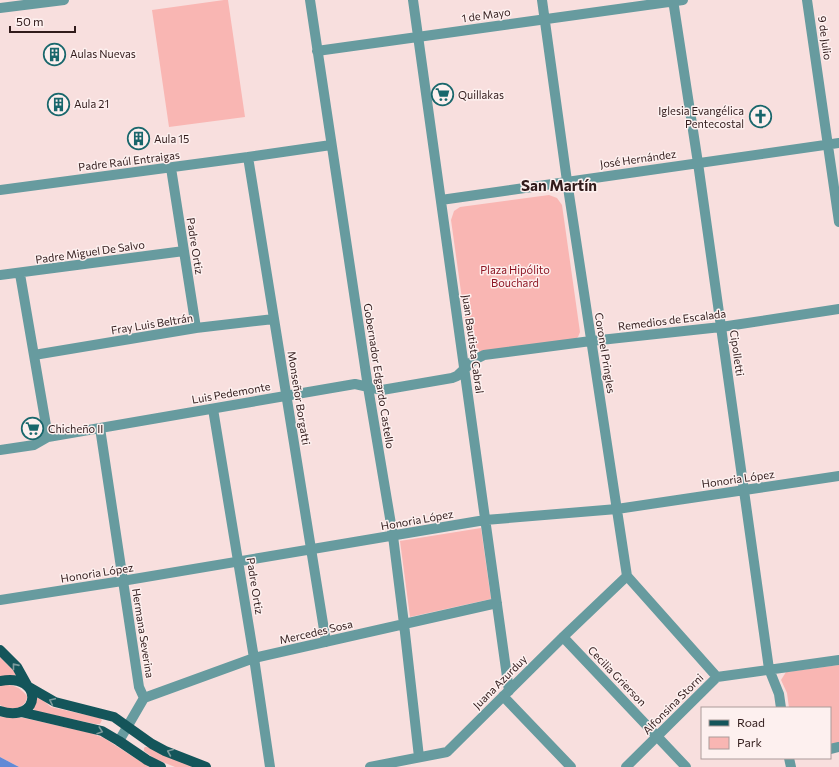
<svg xmlns="http://www.w3.org/2000/svg" width="839" height="767" font-family="Commissioner,sans-serif">
<rect width="100%" height="100%" fill="#f8dfde"/>
<path fill="#f9b6b3" d="M224,0H228L245,117L169,127L152,10Z
M549,195L557,198L562,205L580,332L578,337L573,341L482,354L472,350L468,342L451,220L454,211L460,207Z
M481,528L491,599L410,617L400,541Z
M0,657L18,675L0,678Z
M839,665V743L830,745V708H789L787,693L781,680L786,672Z
M0,685C13,685 18,685 27,696C27,709 9,712 0,705Z
M38,696L51,707L100,718L102,720L100,724H95L35,711L33,708L35,697Z
M0,717L24,718L91,733L104,738L149,767H19L0,757Z
M145,747H149L193,767H175L155,759L144,751V748Z"/>
<path fill="#618ad6" d="M0,757L19,767H0Z"/>
<g fill="none" stroke-linecap="round" stroke-linejoin="round">
<path stroke="#679b9f" stroke-width="10" d="M310,0L368,387L393,536L404,624L419,757
M413,0L509,691
M542,0L567,181L627,576L717,677
M673,0L698,163L769,669L779,694L781,708
M807,0L839,222
M0,8L64,0
M317,51L683,0
M248,157L326,642
M171,168L196,328
M0,190L248,157L331,145
M441,200L839,143
M20,274L48,437
M0,275L184,251
M34,355L196,328L274,319
M213,409L254,658L270,767
M100,428L139,687L144,698L119,741
M0,450L34,445L48,437L355,384L382,390L452,378L457,376L474,360L484,355L591,341L721,327L839,309
M0,600L122,581L485,520L617,509L839,476
M563,637L686,767
M503,696L571,767
M144,698L254,658L497,603
M830,749L839,747
M789,758L791,767
M370,767L447,752L563,637L627,576
M626,767L717,677L839,660"/>
<path stroke="#14555a" stroke-width="10" d="M0,650L17,667L27,685
M0,681C44,672 42,724 0,711
M29,687L55,702L114,717L152,744L165,751L206,767
M21,712L102,731L119,741L147,760L161,767"/>
</g>
<defs><path id="oneway-chevron" d="M-2-3.5L2.5 0L-2 3.5" fill="none" stroke-width="1.6" stroke-linecap="round" stroke-linejoin="round"/></defs>
<g stroke="#7d9b9d">
<use href="#oneway-chevron" transform="translate(15 666) rotate(-129)"/>
<use href="#oneway-chevron" transform="translate(52 701) rotate(-155)"/>
<use href="#oneway-chevron" transform="translate(100 731) rotate(19)"/>
<use href="#oneway-chevron" transform="translate(170 752) rotate(-157)"/>
</g>
<defs>
<symbol id="building-ring" viewBox="-11 -11 22 22"><circle r="9.5" fill="#fdf0ef" stroke="#19676c" stroke-width="1.5"/><path d="M-4-6H4V6H1V3H-1V6H-4ZM-2.5-4.3h1.7v1.8h-1.7ZM.8-4.3h1.7v1.8H.8ZM-2.5-1h1.7V.8h-1.7ZM.8-1h1.7V.8H.8Z" fill="#19676c"/></symbol>
<symbol id="supermarket-ring" viewBox="-11 -11 22 22"><circle r="9.5" fill="#fdf0ef" stroke="#19676c" stroke-width="1.5"/><path d="M-6-5.5h2.5l.6 2H6L4.5 2H-2.5L-4.4-4H-6ZM-1.5 3.2a1.3 1.3 0 1 0 .1 0ZM3 3.2a1.3 1.3 0 1 0 .1 0Z" fill="#19676c"/></symbol>
<symbol id="church-ring" viewBox="-11 -11 22 22"><circle r="9.5" fill="#fdf0ef" stroke="#19676c" stroke-width="1.5"/><path d="M-1.2-6h2.4v3.5h3.3v2.4h-3.3V6h-2.4V-.1h-3.3v-2.4h3.3Z" fill="#19676c"/></symbol>
</defs>
<g fill-rule="evenodd">
<use href="#building-ring" x="42" y="42" width="25" height="25"/>
<use href="#supermarket-ring" x="430" y="82" width="25" height="25"/>
<use href="#building-ring" x="46" y="92" width="25" height="25"/>
<use href="#church-ring" x="748" y="104" width="25" height="25"/>
<use href="#building-ring" x="126" y="126" width="25" height="25"/>
<use href="#supermarket-ring" x="20" y="416" width="25" height="25"/>
</g>
<g text-anchor="middle" stroke-width="3" stroke-linejoin="round" paint-order="stroke">
<g font-size="11" fill="#311b1b" stroke="#fdf0ef">
<text transform="translate(486 15) rotate(-8)" y="4">1 de Mayo</text>
<text transform="translate(825 38) rotate(82)" y="4">9 de Julio</text>
<text transform="translate(638 159) rotate(-8)" y="4">José Hernández</text>
<text transform="translate(129 161) rotate(-7)" y="4">Padre Raúl Entraigas</text>
<text transform="translate(195 246) rotate(81)" y="4">Padre Ortiz</text>
<text transform="translate(90 252) rotate(-8)" y="4">Padre Miguel De Salvo</text>
<text transform="translate(672 320) rotate(-7)" y="4">Remedios de Escalada</text>
<text transform="translate(152 324) rotate(-9)" y="4">Fray Luis Beltrán</text>
<text transform="translate(473 344) rotate(82)" y="4">Juan Bautista Cabral</text>
<text transform="translate(605 353) rotate(81)" y="4">Coronel Pringles</text>
<text transform="translate(737 353) rotate(82)" y="4">Cipolletti</text>
<text transform="translate(379 376) rotate(81)" y="4">Gobernador Edgardo Castello</text>
<text transform="translate(231 393) rotate(-10)" y="4">Luis Pedemonte</text>
<text transform="translate(299 398) rotate(81)" y="4">Monseñor Borgatti</text>
<text transform="translate(738 479) rotate(-8)" y="4">Honoria López</text>
<text transform="translate(417 520) rotate(-10)" y="4">Honoria López</text>
<text transform="translate(97 573) rotate(-9)" y="4">Honoria López</text>
<text transform="translate(255 586) rotate(81)" y="4">Padre Ortiz</text>
<text transform="translate(316 632) rotate(-13)" y="4">Mercedes Sosa</text>
<text transform="translate(143 633) rotate(81)" y="4">Hermana Severina</text>
<text transform="translate(617 676) rotate(46)" y="4">Cecilia Grierson</text>
<text transform="translate(500 682) rotate(-45)" y="4">Juana Azurduy</text>
<text transform="translate(673 704) rotate(-45)" y="4">Alfonsina Storni</text>
</g>
<g font-size="11" fill="#311b1b" stroke="#fdf0ef" text-anchor="start">
<text x="70" y="58">Aulas Nuevas</text>
<text x="458" y="99">Quillakas</text>
<text x="74" y="108">Aula 21</text>
<text x="744" y="115" text-anchor="end">Iglesia Evangélica<tspan x="744" dy="13">Pentecostal</tspan></text>
<text x="154" y="143">Aula 15</text>
<text x="48" y="433">Chicheño II</text>
</g>
<g font-size="11" fill="#8e1624" stroke="#fdf0ef">
<text x="515" y="274">Plaza Hipólito<tspan x="515" dy="13">Bouchard</tspan></text>
</g>
<g font-size="15" font-weight="bold" fill="#311b1b" stroke="#fdf0ef">
<text x="559" y="191">San Martín</text>
</g>
</g>
<rect x="701" y="707" width="130" height="52" fill="#fdf0ef" stroke="#ab9b9a"/>
<rect x="709" y="720" width="20" height="6" fill="#14555a" stroke="#ab9b9a"/>
<text x="737" y="727" font-size="12" fill="#311b1b">Road</text>
<rect x="709" y="737" width="20" height="12" fill="#f9b6b3" stroke="#ab9b9a"/>
<text x="737" y="747" font-size="12" fill="#311b1b">Park</text>
<path d="M10 26v6h65v-6" fill="none" stroke="#311b1b" stroke-width="2"/>
<text x="16" y="26" font-size="12" fill="#311b1b" stroke="#fdf0ef" stroke-width="3" paint-order="stroke">50 m</text>
</svg>
